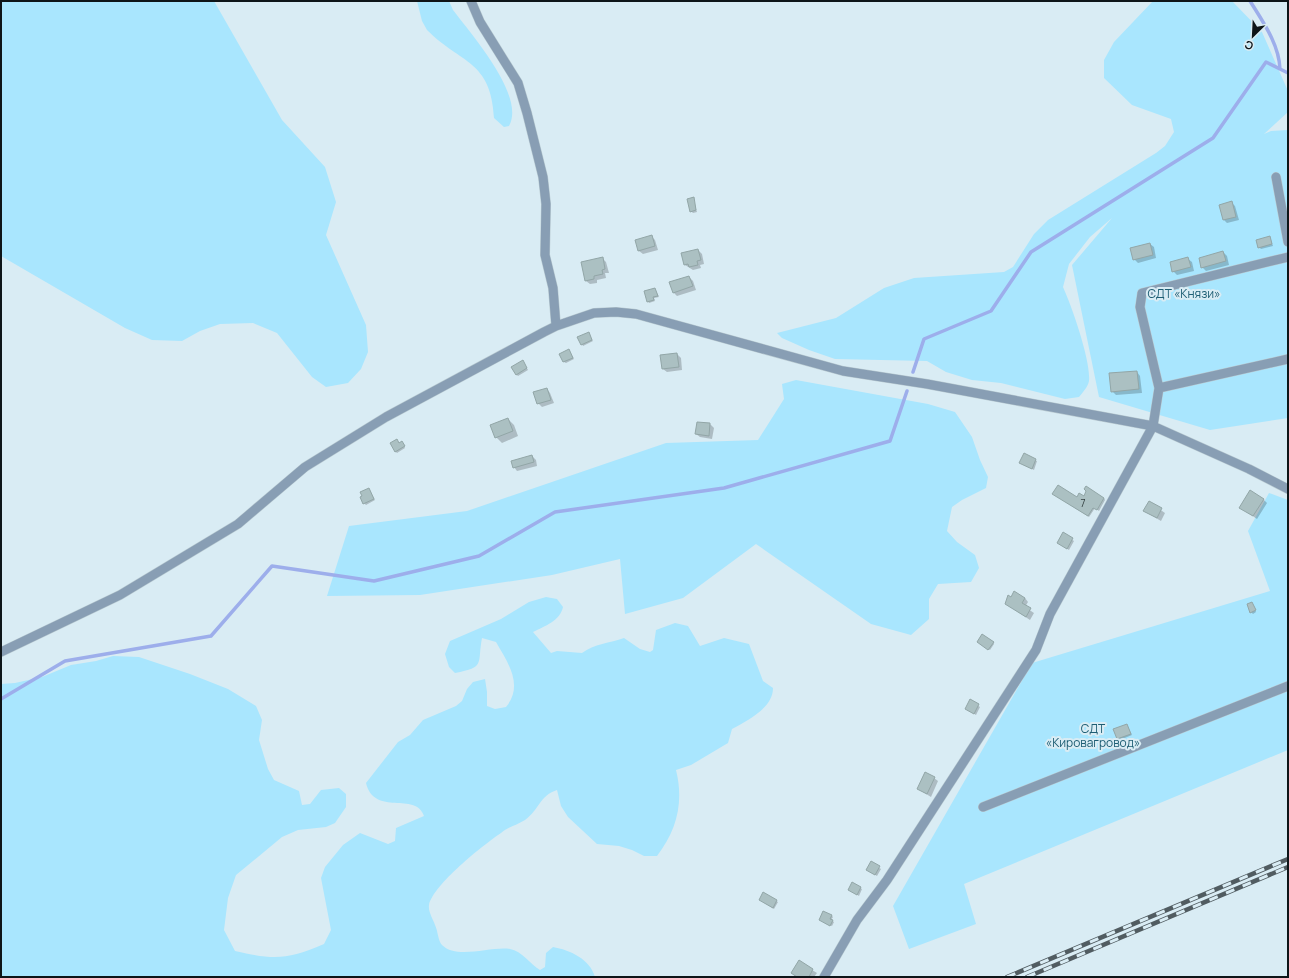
<svg xmlns="http://www.w3.org/2000/svg" width="1289" height="978" font-family="Manrope,sans-serif">
<rect width="100%" height="100%" fill="#d9ecf4"/>
<path fill="#a9e6fe" d="M1,1H214L282,120L325,167L336,202L326,235L366,325L368,352L361,369L348,383L326,387L312,377L277,333L253,323L220,324L200,331L182,341L152,340L125,328L1,256Z
M417,1H449L453,10C471,34 526,96 509,126L504,127L494,118C491,60 461,64 427,30L422,21Z
M1153,1H1232L1262,32L1288,91V112L1264,134L1271,131L1288,130V418L1210,430L1099,397L1072,265L1112,218L1090,237L1069,264L1063,287C1072,307 1091,361 1089,381C1088,387 1082,393 1079,397L1065,399L1001,383L972,380L946,372L927,361L835,359L809,350L782,338L777,333L836,318L884,288L914,278L1004,272L1013,267L1034,234L1048,220L1156,153L1165,146L1174,132L1171,119L1132,105L1104,78V60L1114,42Z
M796,380L928,404L955,412L972,437L980,460L988,477L986,488L962,500L952,507L947,531L957,542L975,555L979,568L971,582L938,584L929,599V619L911,635L871,624L756,544L683,598L625,614L620,559L552,575L420,595L327,596L349,526L467,511L666,443L758,440L784,399L782,384Z
M1269,493L1288,500V750L964,884L976,924L909,949L893,906L1032,663L1270,591L1248,531Z
M546,597L557,599L563,607C560,621 545,626 533,632L551,653L557,651L582,653C594,644 610,643 624,638L640,649L650,652L653,650L656,630L675,623L688,626L700,646L724,638L749,644L763,681L773,688C773,708 748,720 732,729L728,743L691,765L676,770C684,802 677,830 657,856H644L632,850L619,846L597,844L568,817L561,806L557,790C539,796 540,809 525,820C517,825 508,827 501,833C483,845 433,885 429,905C428,912 433,919 435,925C438,931 438,941 442,945C457,960 491,946 510,949C522,951 530,964 540,970L545,967L546,953L553,947C570,950 590,959 595,977H1V684L15,683L42,677L71,665L96,661L113,656L139,657L190,674L228,689L256,706L262,720L259,740L268,769L274,780L299,791L302,805L310,804L321,790L339,788L346,794V807L335,823L326,827L298,830L282,837L236,875L228,898L224,930L235,951C275,960 286,960 324,944L331,930L321,878L325,867L343,845L360,833L388,844L395,841L396,828L424,816C416,791 374,817 366,783L398,742L410,735L423,720L456,706L462,701L467,689L473,682L485,679L487,692V706L495,709L506,707C524,685 508,663 496,642L482,638C477,664 486,667 455,673L449,667L445,654L450,641L501,619L529,602Z"/>
<path fill="#0003" d="M693,198L697,212L693,213L691,211Z
M1232,203L1235,206L1239,220L1227,223L1224,220Z
M651,236L655,240L658,250L643,254L639,251Z
M1270,237L1273,246L1261,249L1259,247Z
M1150,244L1154,247L1156,258L1138,263L1134,259Z
M698,250L702,254L704,264L700,265L701,268L693,270L685,265Z
M1223,252L1227,256L1229,265L1206,271L1202,267Z
M603,259L606,262L609,273H605L606,278L597,280V283L590,284L586,281Z
M1188,259L1192,262L1194,271L1177,275L1173,271Z
M689,277L693,281L696,290L677,296L674,293Z
M655,289L659,297L654,298L655,301L649,303L648,301Z
M588,333L593,341L583,346L582,344Z
M569,350L574,359L566,363L564,362Z
M677,354L681,358L682,370L667,372L663,369Z
M524,363L528,370L518,376L516,374Z
M1137,372L1140,376L1142,393L1116,395L1112,391Z
M547,389L550,393L554,403L542,407L538,403Z
M508,419L514,425L518,436L502,443L496,437Z
M697,423L710,424L714,428L712,439L700,437L696,434Z
M398,442L400,444H403L405,448L397,453L395,451Z
M1024,455L1037,461L1034,470L1020,463Z
M532,456L536,460L537,466L517,471L514,467Z
M369,489L375,500L366,505L364,503Z
M1053,494L1077,498H1104L1105,500L1099,511L1095,508L1089,517Z
M1263,499L1267,503L1257,519L1241,508Z
M1149,502L1165,513L1161,521L1144,511Z
M1063,534L1074,541L1069,550L1058,543Z
M1012,598H1025L1028,602L1025,607L1034,613L1030,620L1006,604Z
M1253,605L1256,612L1253,614L1251,612Z
M993,642L994,644L990,650L980,644Z
M971,701L980,707L976,715L968,710Z
M1128,727L1132,735L1120,740L1118,739Z
M934,778L938,781L931,797L918,789Z
M872,863L881,869L877,876L869,871Z
M860,888L862,889L859,896L851,891Z
M760,900L776,901L778,902L774,909Z
M831,915L833,917L831,920L834,922L832,926L820,920Z
M799,962L817,973L814,977H796L792,973Z"/>
<g fill="none" stroke-linecap="round" stroke-linejoin="round">
<path stroke="#9daeeb" stroke-width="3.5" d="M1250,1C1263,22 1279,44 1280,69
M913,372L924,339L991,311L1031,252L1213,138L1266,62L1288,73
M1,699L65,661L211,636L272,566L374,581L479,556L555,512L724,488L890,441L907,391"/>
</g>
<path fill="#abc0c2" stroke="#92a6a7" d="M694,197L696,210L690,212L687,199Z
M1232,201L1236,217L1223,220L1219,205Z
M652,235L655,246L638,251L635,240Z
M1270,236L1272,244L1258,248L1256,240Z
M1150,243L1153,255L1133,260L1130,248Z
M698,249L701,260L697,261L698,265L689,267L688,264L684,265L681,253Z
M1223,251L1226,261L1201,268L1199,258Z
M603,257L605,269L602,270L603,274L594,276V279L585,281L581,262Z
M1188,257L1191,267L1172,272L1170,262Z
M689,276L693,286L673,293L669,282Z
M655,288L658,296L653,297L654,300L647,302L644,291Z
M589,332L592,340L581,345L577,337Z
M569,349L573,358L563,362L559,354Z
M677,353L679,367L662,369L660,355Z
M523,360L527,368L516,375L511,367Z
M1137,371L1139,389L1111,392L1109,373Z
M547,388L551,400L537,404L533,392Z
M508,418L513,431L495,438L490,425Z
M697,422L710,423L709,436L695,434Z
M397,439L399,443L402,441L405,446L395,452L390,443Z
M1024,453L1036,459L1032,469L1019,463Z
M532,455L534,462L513,468L511,461Z
M1058,485L1077,497L1079,493L1084,496L1086,491L1084,489L1086,486L1104,498L1097,510L1093,508L1088,516L1052,494Z
M369,488L374,499L363,504L360,497L362,496L360,492Z
M1250,490L1264,499L1253,516L1239,508Z
M1149,501L1162,508L1157,518L1143,511Z
M1063,532L1073,538L1067,549L1057,543Z
M1014,591L1025,598L1022,603L1031,608L1026,617L1005,604L1008,595L1011,597Z
M1252,602L1256,610L1250,613L1247,604Z
M982,634L994,642L988,650L977,642Z
M970,699L979,704L974,714L965,709Z
M1127,724L1131,734L1117,739L1113,729Z
M925,772L935,777L927,794L917,789Z
M871,861L880,866L875,875L866,870Z
M852,882L861,887L857,895L848,890Z
M763,892L777,900L773,908L759,900Z
M823,911L832,915L830,919L833,920L830,926L819,920Z
M799,960L813,969L809,977H797L791,973Z"/>
<g fill="none" stroke-linecap="round" stroke-linejoin="round">
<defs>
<path id="street" d="M471,1L480,22L518,83L527,113L543,177L546,204L545,255L553,288L556,326
M1276,177L1288,242
M1159,388L1288,359
M1,652L120,595L238,524L305,467L386,417L544,332L556,326L594,313L616,312L636,314L843,371L927,384L1153,426L1249,469L1288,489
M983,807L1288,686
M824,977L857,920L887,880L1036,650L1050,614L1153,426L1159,388L1140,307L1142,293L1288,257"/>
</defs>
<use href="#street" stroke="#b9cad1" stroke-width="10"/>
<use href="#street" stroke="#889eb4" stroke-width="9"/>
<defs>
<path id="rail" d="M1007,977L1288,859
M1027,977L1288,867"/>
</defs>
<use href="#rail" stroke="#515c61" stroke-width="4.5"/>
<use href="#rail" stroke="#d9ecf4" stroke-width="3" stroke-dasharray="9" stroke-linecap="butt"/>
</g>
<g text-anchor="middle" stroke-width="4" stroke-linejoin="round" paint-order="stroke">
<g font-size="10" fill="#354042">
<text x="1083" y="507">7</text>
</g>
<g font-size="12" fill="#1d5d73" stroke="#d9ecf4">
<text x="1184" y="298">СДТ «Князи»</text>
<text x="1093" y="733">СДТ<tspan x="1093" dy="14">«Кировагровод»</tspan></text>
</g>
</g>
<rect width="1289" height="978" fill="none" stroke="#0e1518" stroke-width="4"/>
<g transform="translate(1253 36) rotate(204)" stroke="#d9ecf4" stroke-width="3" paint-order="stroke">
<path d="M0-3L7 15L0 10L-7 15Z" fill="#0e1518"/>
<text y="-6" font-size="11" font-weight="bold" text-anchor="middle" fill="#0e1518">С</text>
</g>
</svg>
